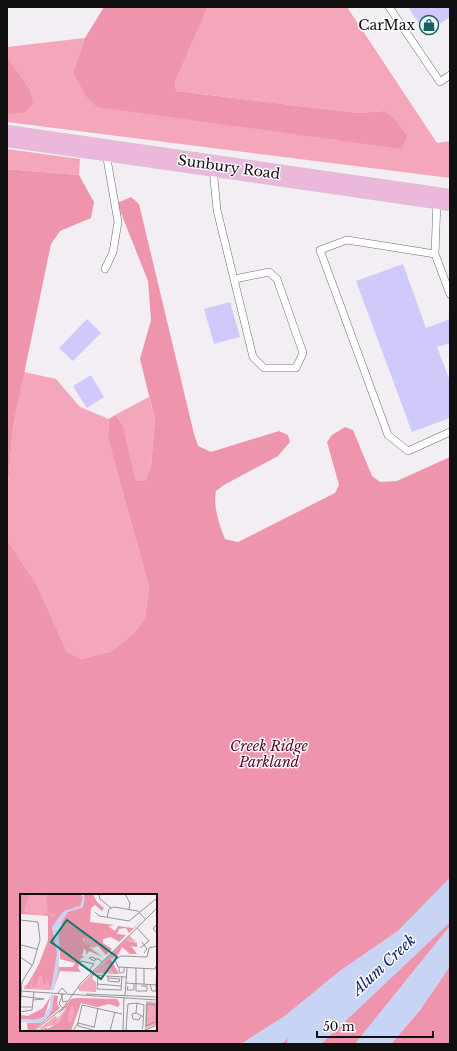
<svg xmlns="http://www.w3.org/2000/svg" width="457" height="1051" font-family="'Libre Baskerville',serif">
<rect width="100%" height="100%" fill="#f2eef3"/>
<path fill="#f4a7bb" d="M208,7H347L437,143L450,141V178L7,122V114L30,90L7,56V47L85,38L73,72L402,149L385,111L358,113L176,91L175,82Z
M7,149L80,159L79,175L7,169Z
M24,372L56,379L80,407L109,419L108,439L149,587L145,618L134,633L112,651L81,659L67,652L37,585L7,540V496L13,428Z
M149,397L155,420L151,466L145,481H136L123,427L115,415Z"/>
<path fill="#ef94ad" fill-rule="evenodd" d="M104,7H208L175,82L176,91L358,113L385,111L396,121L407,136L402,149L97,107L86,96L73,72L85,38Z
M7,56L30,90L33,104L25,112L7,114Z
M7,169L79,175L94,202L91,218L60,231L51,244L13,427L7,496Z
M131,197L139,204L194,434L198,446L211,452L279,431L288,435L290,442L278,456L224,485L216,491C213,507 219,524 225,539L238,542L335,493L339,485L327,442L332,435L345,427L353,430L372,476L380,482L397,481L450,457V878L398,931L340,971L285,1016L241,1044H7V540L37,585L67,652L81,659L112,651L134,633L145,618L149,587L108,439L109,419L115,415L123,426L136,481H145L151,466L155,420L140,359L151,320L148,281L117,203ZM21,895H156V1030H21Z
M438,911H450V926L355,1044H281Z
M450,966V1044H391L420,1010Z"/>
<path fill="#c7d4f3" d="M450,878V911H438L281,1044H241L285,1016L340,971L398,931Z
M450,926V966L420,1010L391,1044H355Z"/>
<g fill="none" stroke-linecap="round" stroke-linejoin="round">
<path stroke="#c7d4f3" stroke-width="28" d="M301,1044L450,903"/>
</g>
<path fill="#d0cafb" d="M408,7H450V17L426,33Z
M403,264L426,328L450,319V343L437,347L450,381V418L412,432L356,281Z
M230,302L240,337L214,344L204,309Z
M87,319L101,333L73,361L59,348Z
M91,375L104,397L87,408L73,386Z"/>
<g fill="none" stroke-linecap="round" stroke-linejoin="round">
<defs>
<path id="service" d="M389,7L440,82L450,75
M213,168L217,210L253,357L264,368H296L303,353L277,279L269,272L235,279
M437,200L435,254L347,240L320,250L388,435L408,451L450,432
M435,254L450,294
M105,269L113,252L118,222L106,153"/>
<path id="primary" d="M7,136L450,200"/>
</defs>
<use href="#service" stroke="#6f6c70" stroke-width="8"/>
<use href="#primary" stroke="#cbcacb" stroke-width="22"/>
<path stroke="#7d7a7d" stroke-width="2.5" stroke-dasharray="3 2" stroke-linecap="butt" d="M449,1044L450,1043"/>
<use href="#service" stroke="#fff" stroke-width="7"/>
<use href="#primary" stroke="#ebb8dc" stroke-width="21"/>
</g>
<defs>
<symbol id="shop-ring" viewBox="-11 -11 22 22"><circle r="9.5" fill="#fefcff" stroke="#136363" stroke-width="1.5"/><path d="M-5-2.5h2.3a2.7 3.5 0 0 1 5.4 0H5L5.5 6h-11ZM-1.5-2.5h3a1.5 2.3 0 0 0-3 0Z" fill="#136363"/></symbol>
</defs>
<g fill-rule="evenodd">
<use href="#shop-ring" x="418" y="14" width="22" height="22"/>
</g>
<g text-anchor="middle" stroke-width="3" stroke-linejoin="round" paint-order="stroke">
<g font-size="14" fill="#111011" stroke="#fefcff" text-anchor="end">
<text x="415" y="30">CarMax</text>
</g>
<g font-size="14" fill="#111011" stroke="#fefcff">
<text transform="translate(229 167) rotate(8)" y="5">Sunbury Road</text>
</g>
<g font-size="14" font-style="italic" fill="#570528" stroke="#fefcff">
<text x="269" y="751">Creek Ridge<tspan x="269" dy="16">Parkland</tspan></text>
</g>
<g font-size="15" font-style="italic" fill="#0f2275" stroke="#fefcff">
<text transform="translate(384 965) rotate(-43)" y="5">Alum Creek</text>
</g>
</g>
<g transform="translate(20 894)">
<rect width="137" height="137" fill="#f2eef3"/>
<path d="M0,0H62L39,57L31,96L4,95L5,91L10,92L13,82L28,71V22L0,20ZM109,41L116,48L106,46L92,62H95L92,66L91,64L76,77L87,68L94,80L75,79L72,85L76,88V98L59,97L58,94ZM64,43L72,44L79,51L73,54L64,50ZM126,107L137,108V130L125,135ZM52,111L54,119L50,129L48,123ZM47,113L37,130L23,134L26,137L18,136L35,122L38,124Z" fill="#f4a7bb"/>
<path d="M0,0H10L3,18L19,20H0ZM26,0H61L63,4L60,13L56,12L41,20L33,30L32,36L37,59L31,94L26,83V90H23L22,81L18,84L16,93H12L13,82L10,93H6L19,70L28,46V22L20,20H29L32,23L37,21L28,19ZM64,0H73L77,8L84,14L82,17L75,11L71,14L70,28L95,31L88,32L95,37L98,32L113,34L123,25L109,39L106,34L99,35L97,40L106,41L99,48L91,43L83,45V49L92,55L86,61L72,45L63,44L64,49L73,53H69L83,63L69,57L66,61V56L64,55L62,62L65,64H61L58,74L61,78L40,77L34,94L39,73H53L55,69L40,65L39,41L42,27L48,18L63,13ZM106,46L117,49V53L111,52L117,60H110L102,53L98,61H91ZM90,64L99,80H94L87,69L76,78ZM34,101L38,102L37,110L40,114L13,137H8L7,129H20L29,121ZM31,102L24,123L14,126L0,125L1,121L8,122L23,114ZM57,104L97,105L100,110L98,113L89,110L77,113L61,109L51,137H26L23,134H29L38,129L47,113L37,121L51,105ZM52,111L54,119L50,129L48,123Z" fill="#ef94ad" fill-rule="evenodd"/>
<path d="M61,0L65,3L63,13L48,18L42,27L39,41V73L34,96H31L37,59L32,33L44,17L61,12L63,4ZM31,101H34L32,116L26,125L20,129L0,128V125L14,126L24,123L30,111Z" fill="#c7d4f3"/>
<path fill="none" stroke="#c7d4f3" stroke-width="2" d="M39,55L36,33L39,29"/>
<path fill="none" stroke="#989599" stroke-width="1" d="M79,0L80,5L91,14M105,0L110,9L109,16M75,18L79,22L109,27L137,4M87,23L89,15L94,13L118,17L125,25M0,26L18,28M137,30L133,35L137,39M117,34L129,47L120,54M122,48L127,55L124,59M1,51L17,55M137,52L129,54L127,63L101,62L95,66L98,73L135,75L137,70M0,63L12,71M76,65L74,67L69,64L71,63L80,66L82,68M65,73L60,71L61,67L74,70L70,75L72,77M99,73V78L101,79L104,78V74M116,74V97H127V92H121M83,82L78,81L77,95L101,96L102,82M86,82L106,83M88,82V87L99,88L100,85M88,84L100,85M106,89L137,91M77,90L101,92M124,90V74M130,90L132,97H136V91M136,91L137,71M108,92L107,96H114V90M0,97L137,106M14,98L12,116L0,118L2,88L13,70L20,46L18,28M38,99L42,94L47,99M41,100L43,108L47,107M43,100L39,110L43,114M66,100L137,103M105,101L107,74M0,102L24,105L13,106M127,110L126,132L135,128M127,110L136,111V131M0,113H13M116,119L112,120L113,125L119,126L121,122M107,122L108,110L117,109M107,122L106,136L109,137M74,133L58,129L62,111L102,120M74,134L78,114M122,135L123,131L124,111L117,109L116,119L124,123M14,137L43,114L61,89L137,14M53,137L58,129V132L73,136M90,137L95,118M103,137L104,103M123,137L137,131"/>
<path fill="#0f766e" fill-opacity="0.15" stroke="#0f766e" stroke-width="2" d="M47,26L97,63L81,85L31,48Z"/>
<rect width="137" height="137" fill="none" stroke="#111011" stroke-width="2"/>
</g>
<rect width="457" height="1051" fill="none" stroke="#111011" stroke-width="16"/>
<path d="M317 1031v6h116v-6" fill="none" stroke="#111011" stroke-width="2"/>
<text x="323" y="1031" font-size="12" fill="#111011" stroke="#fefcff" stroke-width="3" paint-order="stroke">50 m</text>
</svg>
